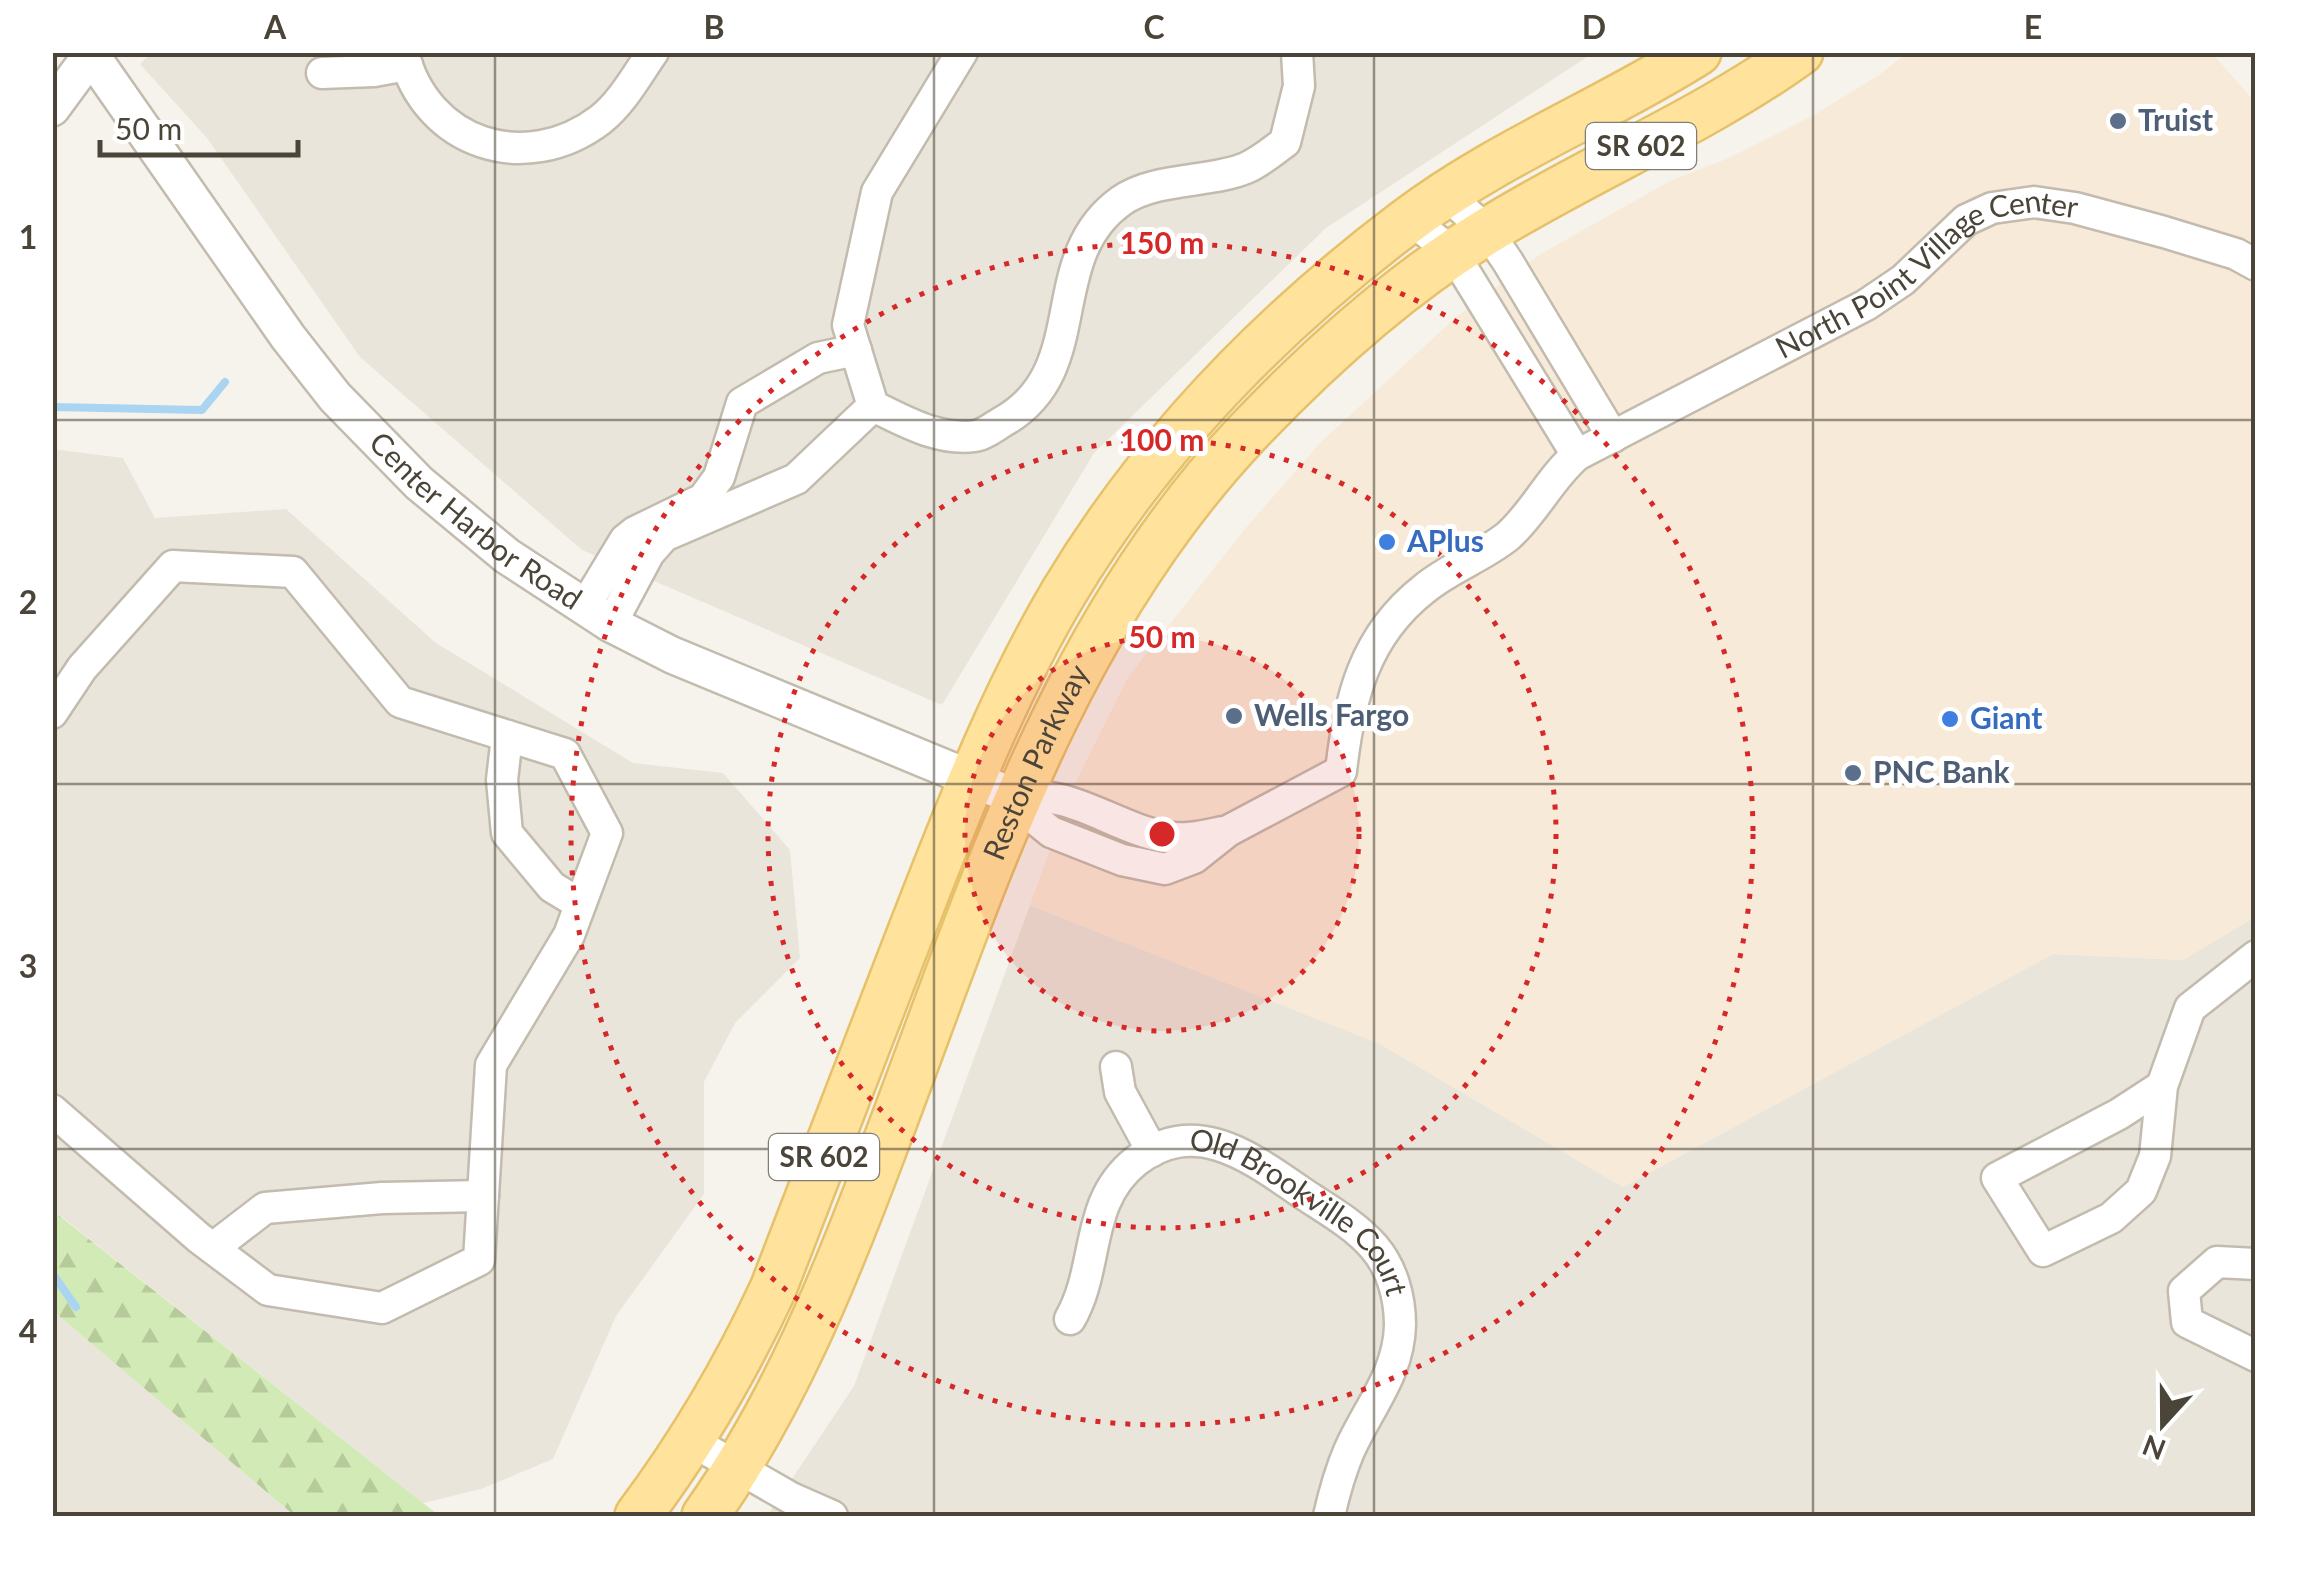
<svg xmlns="http://www.w3.org/2000/svg" width="2308" height="1569" font-family="Lato,sans-serif">
<defs>
<pattern id="forest-firs" width="22" height="20" patternUnits="userSpaceOnUse" patternTransform="scale(2.5)"><rect width="22" height="20" fill="#d2eab5"/><path d="M5 1l3.5 6h-7zM16 11l3.5 6h-7z" fill="#b6ca9c"/></pattern>
</defs>
<rect width="100%" height="100%" fill="#f6f3ec"/>
<path fill="#eae5da" d="M152,52L1593,53L1326,228L1094,453L942,705L582,550L360,357L207,138L140,64Z
M52,449L123,458L155,518L286,509L436,643L633,763L723,773L790,850L800,958L735,1023L704,1082V1194L616,1316L553,1459L481,1489L423,1503L53,1210Z
M1030,905L1380,1044L1623,1187L2053,954L2183,960L2255,917V1516H767L854,1386Z
M53,1311L295,1516H53Z"/>
<path fill="#f7ead8" d="M1907,53H2212L2255,102V917L2183,960L2053,954L1623,1187L1380,1044L1030,905L1070,793L1128,677L1245,529L1321,442L1455,318L1539,255L1670,181L1729,158L1814,115L1879,75Z"/>
<path fill="url(#forest-firs)" d="M52,1210L423,1503L440,1516H295L53,1311Z"/>
<g fill="none" stroke-linecap="round" stroke-linejoin="round">
<path stroke="#a9d4f2" stroke-width="8" d="M52,407L202,410L225,382
M52,1273L76,1307"/>
<defs>
<g id="minor">
<path d="M403,52C426,145 526,176 600,120C622,103 637,75 653,52"/>
<path d="M962,52L877,192L848,325L873,406C904,421 938,441 975,436C983,435 994,427 1002,422C1094,371 1040,259 1121,201C1154,177 1211,183 1246,168C1260,162 1273,151 1285,142L1299,86L1297,52"/>
<path d="M322,73L374,71L407,65"/>
<path d="M1447,195L1487,231L1508,262L1613,437"/>
<path d="M1410,219L1453,253L1577,455"/>
<path d="M584,608L625,540L635,532L703,499L719,477L742,403L818,358L856,350"/>
<path d="M611,624L649,553L664,536L796,479L873,406"/>
<path d="M52,713L82,668L173,566L293,572L400,702L565,754L607,833L569,935L491,1065L479,1260L382,1308L268,1290L199,1238L52,1110"/>
<path d="M507,736L502,780L507,833L552,887L580,904"/>
<path id="s1" d="M1228,831C1207,835 1187,841 1166,837C1116,829 1070,788 1018,798L1029,814L1051,832L1122,860L1165,869L1194,858L1228,831L1341,771C1349,699 1364,636 1424,589C1449,568 1482,557 1508,536C1535,512 1550,478 1577,455L1866,305L1903,280L1966,220L1992,208L2034,202L2075,208L2164,232L2236,254L2256,265"/>
<path d="M1116,1067L1120,1092L1152,1151"/>
<path d="M2162,1086L2119,1114L1997,1178L2043,1251L2111,1218L2141,1191L2155,1156L2162,1086L2190,1008L2256,956"/>
<path d="M213,1248L265,1208L382,1198L483,1196"/>
<path d="M2256,1264L2217,1262L2184,1291L2187,1322L2256,1356"/>
<path id="s2" d="M1070,1319C1100,1267 1084,1202 1136,1161C1198,1113 1255,1161 1307,1196C1330,1211 1356,1226 1374,1247C1392,1268 1400,1297 1400,1325C1399,1374 1368,1408 1349,1451C1340,1472 1334,1494 1329,1516"/>
<path d="M690,1440L791,1498L832,1516"/>
</g>
<g id="tertiary">
<path id="s3" d="M89,52L288,337L335,397L419,483L507,556L611,624L672,655L1018,798"/>
<path d="M52,108L91,55"/>
</g>
<g id="primary">
<path d="M638,1516C691,1445 736,1369 773,1289C819,1169 866,1049 912,929C957,814 1001,698 1064,592C1151,447 1272,323 1406,222C1497,153 1603,112 1698,52"/>
<path id="s4" d="M705,1516C784,1404 835,1278 883,1150C980,896 1056,636 1246,434C1320,356 1402,282 1494,227C1594,166 1704,121 1800,52"/>
</g>
</defs>
<use href="#minor" stroke="#c2bbae" stroke-width="35"/>
<use href="#tertiary" stroke="#c2bbae" stroke-width="40"/>
<use href="#primary" stroke="#e6c16a" stroke-width="50"/>
<use href="#minor" stroke="#fff" stroke-width="30"/>
<use href="#tertiary" stroke="#fff" stroke-width="35"/>
<use href="#primary" stroke="#ffe39c" stroke-width="45"/>
</g>
<path fill="none" stroke="#4b4439" stroke-width="2.5" stroke-opacity="0.55" d="M495,52V1516M934,52V1516M1374,52V1516M1813,52V1516M52,420H2256M52,784H2256M52,1149H2256"/>
<circle cx="1162" cy="834" r="197" fill="#d62828" fill-opacity=".12"/>
<g fill="none" stroke="#d62828" stroke-width="5" stroke-dasharray="5 10">
<circle cx="1162" cy="834" r="197"/>
<circle cx="1162" cy="834" r="394"/>
<circle cx="1162" cy="834" r="591"/>
</g>
<g fill="#5c6f8a" stroke="#fff" stroke-width="4">
<circle cx="2118" cy="121" r="10"/>
<circle cx="1234" cy="716" r="10"/>
<circle cx="1853" cy="773" r="10"/>
</g>
<g fill="#3f7fe0" stroke="#fff" stroke-width="4">
<circle cx="1387" cy="542" r="10"/>
<circle cx="1950" cy="719" r="10"/>
</g>
<g text-anchor="middle" stroke-width="10" stroke-linejoin="round" paint-order="stroke">
<g fill="#fff" stroke="#817c74" stroke-width="2.5">
<rect x="1586" y="123" width="110" height="46" rx="8"/>
<rect x="769" y="1134" width="110" height="46" rx="8"/>
</g>
<g font-size="28" font-weight="bold" fill="#4b4439">
<text x="1641" y="156">SR 602</text>
<text x="824" y="1167">SR 602</text>
</g>
<g font-size="30" font-weight="bold" fill="#4e5e75" stroke="#fff" text-anchor="start">
<text x="2138" y="131">Truist</text>
<text x="1254" y="726">Wells Fargo</text>
<text x="1873" y="783">PNC Bank</text>
</g>
<g font-size="30" fill="#4b4439" stroke="#fff">
<text dy="10" stroke="none"><textPath href="#s1" startOffset="1400">North Point Village Center</textPath></text>
<text dy="10" stroke="none"><textPath href="#s3" startOffset="612">Center Harbor Road</textPath></text>
<text dy="10" stroke="none"><textPath href="#s4" startOffset="825">Reston Parkway</textPath></text>
<text dy="10" stroke="none"><textPath href="#s2" startOffset="368">Old Brookville Court</textPath></text>
</g>
<g font-size="30" font-weight="bold" fill="#366cbe" stroke="#fff" text-anchor="start">
<text x="1407" y="552">APlus</text>
<text x="1970" y="729">Giant</text>
</g>
</g>
<circle cx="1162" cy="834" r="15" fill="#d62828" stroke="#fff" stroke-width="5"/>
<g font-size="30" text-anchor="middle" font-weight="bold" fill="#d62828" stroke="#fff" stroke-width="10" stroke-linejoin="round" paint-order="stroke">
<text x="1162" y="254">150 m</text>
<text x="1162" y="451">100 m</text>
<text x="1162" y="648">50 m</text>
</g>
<rect width="2308" height="1569" fill="none" stroke="#ffffff" stroke-width="110"/>
<g transform="translate(2163 1424) rotate(201)" stroke="#ffffff" stroke-width="8" paint-order="stroke">
<path d="M0-8L18 38L0 25L-18 38Z" fill="#4b4439"/>
<text y="-15" font-size="28" font-weight="bold" text-anchor="middle" fill="#4b4439">N</text>
</g>
<path d="M100 140v15h198v-15" fill="none" stroke="#4b4439" stroke-width="5"/>
<text x="115" y="140" font-size="30" fill="#4b4439" stroke="#ffffff" stroke-width="8" paint-order="stroke">50 m</text>
<rect x="55" y="55" width="2198" height="1459" fill="none" stroke="#4b4439" stroke-width="4"/>
<g font-size="32" text-anchor="middle" font-weight="bold" fill="#4b4439">
<text x="275" y="39">A</text>
<text x="714" y="39">B</text>
<text x="1154" y="39">C</text>
<text x="1594" y="39">D</text>
<text x="2033" y="39">E</text>
<text x="28" y="249">1</text>
<text x="28" y="614">2</text>
<text x="28" y="978">3</text>
<text x="28" y="1343">4</text>
</g>
</svg>
